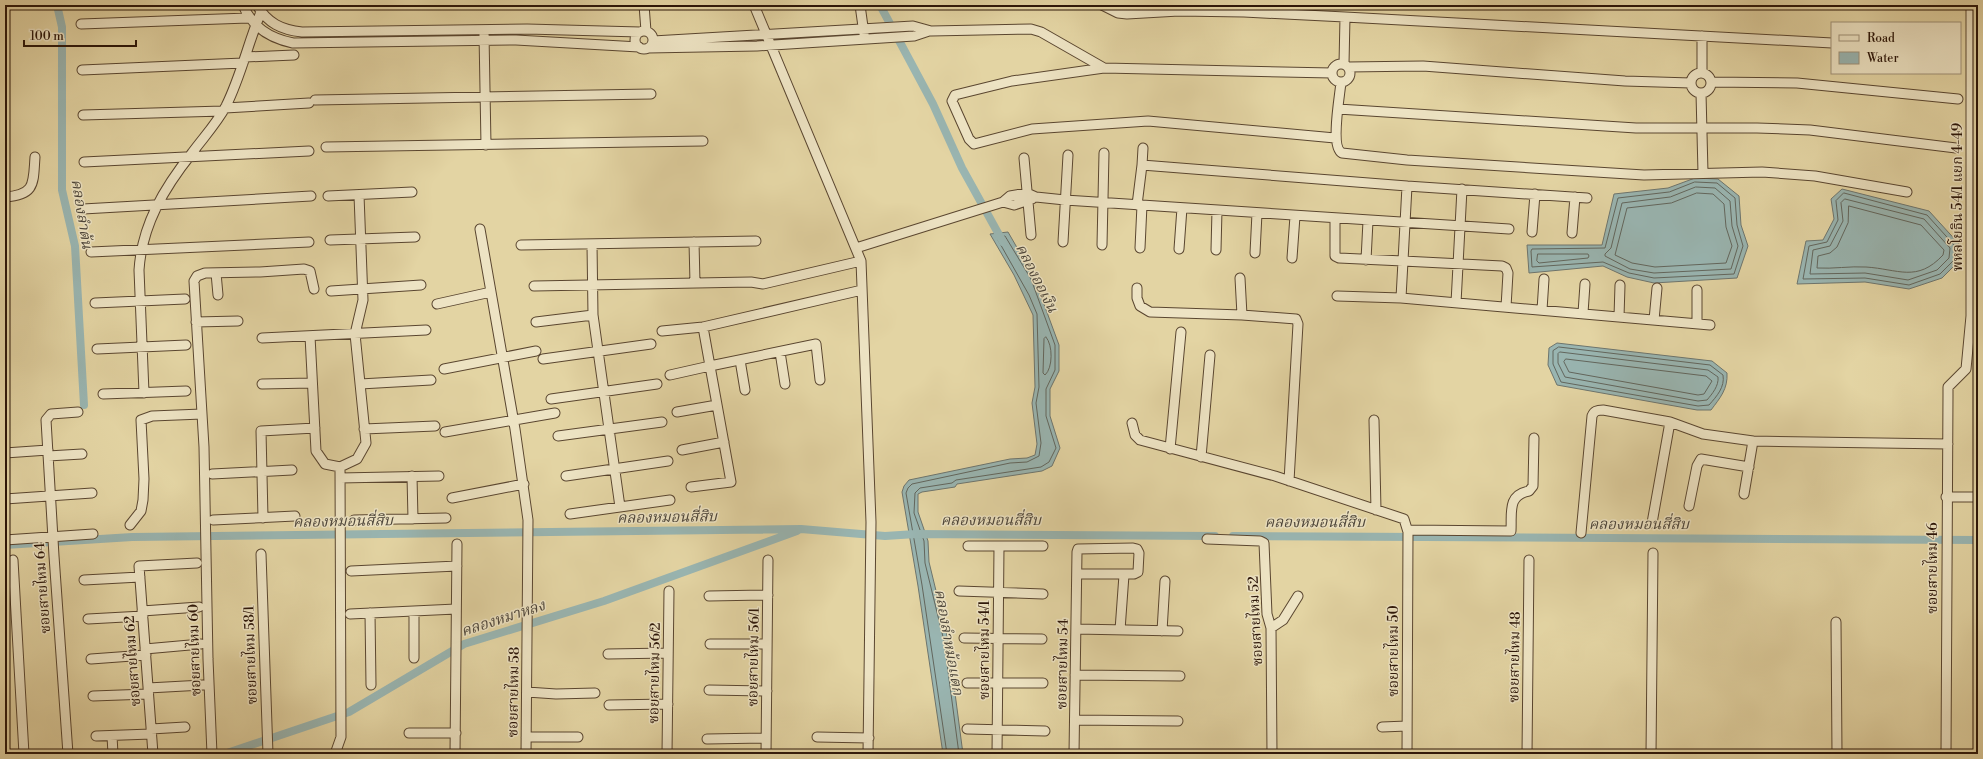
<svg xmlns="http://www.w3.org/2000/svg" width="1983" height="759" font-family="'Libre Bodoni','Noto Serif Thai',serif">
<rect width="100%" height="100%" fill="#e3d4a3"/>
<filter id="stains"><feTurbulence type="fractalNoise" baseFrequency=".005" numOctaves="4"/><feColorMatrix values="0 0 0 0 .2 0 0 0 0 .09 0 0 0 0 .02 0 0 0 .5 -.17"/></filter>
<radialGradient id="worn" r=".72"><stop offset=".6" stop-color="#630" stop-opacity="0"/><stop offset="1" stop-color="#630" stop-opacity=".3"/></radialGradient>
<path fill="#99b5b1" stroke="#6d756e" d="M1695,178L1718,179L1739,196L1741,225L1748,246L1737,278L1654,283L1627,277L1603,266L1529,273L1527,245H1602L1614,194L1668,188Z
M1842,189L1929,211L1960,245L1958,262L1942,278L1909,289L1865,282L1797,284L1806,241L1823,240L1834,219L1831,199Z
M1008,232L1034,277L1059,345V371L1050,389V416L1060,448L1052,466L1042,471L957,484L955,487L922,492L918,494V512L928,541L929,562L948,640L963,754H943L918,586L902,492L904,486L909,480L1010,459L1027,458L1035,455L1037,444L1032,403L1035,387L1033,315L1014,275L990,234Z
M1557,343L1712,361L1727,373C1728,389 1720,398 1711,410H1697L1557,385L1548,365L1549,348Z"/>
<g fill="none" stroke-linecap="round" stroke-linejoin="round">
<path stroke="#62665d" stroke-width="1" d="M1695,182L1717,183L1735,198L1737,225L1743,246L1734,274L1654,278L1629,273L1603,262L1532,267L1531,251L1532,249L1605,248L1618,198L1669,192Z
M1696,187L1715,188L1730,201L1732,226L1738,246L1731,269L1654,273L1630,269L1605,256V254L1611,248L1622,203L1670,197Z
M1697,193L1713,194L1724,204L1726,227L1732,246L1726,263L1655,267L1632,263L1615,255L1627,208L1671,203Z
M1844,193L1927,215L1955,246L1954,260L1940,274L1909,285L1865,278L1803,279L1809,246L1827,242L1838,220L1836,201Z
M1845,199L1924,219L1950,248L1949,258L1937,270L1908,280L1865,273L1810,274L1813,250L1830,246L1843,221L1841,203Z
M1849,206L1921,225L1944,250L1943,255C1917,283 1898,269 1866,267C1850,266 1833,269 1817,268L1818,256L1830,253L1837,247L1848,223Z
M1538,254H1588L1589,256L1588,258L1539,263L1537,261Z
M1046,337C1053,345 1053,368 1045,375L1043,373L1044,339Z
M1559,347L1710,365L1723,375C1725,387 1717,396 1709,405L1698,406L1561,382L1553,364V351Z
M1560,352L1708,370L1718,377C1719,386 1712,394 1707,400L1698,401L1565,377L1558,363V354Z
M1566,359L1706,376L1712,381L1704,394L1698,395L1569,372L1564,362Z
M947,754L922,585L906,493L908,488L912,484L1010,463L1027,462L1039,456L1041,443L1036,403L1039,387L1037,314L1029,295L998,240L999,237L1005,236L1031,279L1055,345V370L1046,389V416L1056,448L1049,462L1041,467L956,480L952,483L920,488L915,493L914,513L924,541L925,563L944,641L959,754"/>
<path stroke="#99b5b1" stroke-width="8" d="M57,5L62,27V190L75,246L84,405
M880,5L933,104L962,168L1003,242
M1233,536L1978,540
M5,545L132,537L801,529L885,536L916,534L1215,536
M224,754L349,712L464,644L604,601L797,531"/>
<defs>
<path id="street" d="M243,5C252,27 269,38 293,43L516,40L639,47
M257,5C267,23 282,30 302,32L527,29L640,32
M644,5L646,31
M754,5L861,261L871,522L868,754
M860,5L864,34
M1102,5L1118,13L1127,14L1179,11L1244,12L1345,17L1344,64
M1345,17L1832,43
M81,24L248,18
M635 40a9 9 0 1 1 18 0a9 9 0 1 1-18 0Z
M484,34L486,145
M653,41L913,26L931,31L1031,29L1041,32L1104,68L1332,73
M648,48L757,46L914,36L929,31
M245,57L294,55
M1332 73a9 9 0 1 1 18 0a9 9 0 1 1-18 0Z
M1348,67L1423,66L1625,81L1691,83
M1104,68L1012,81L955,95L952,101L969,139L974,144L1032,129L1148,121L1335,138
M82,70L243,63
M1702,73V36
M1691 83a10 10 0 1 1 20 0a10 10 0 1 1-20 0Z
M1341,82C1340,95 1330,147 1342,153L1407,160L1644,175L1762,172L1815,176L1907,192
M1711,82L1797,83L1958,99
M1701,93L1703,173
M315,100L651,94
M225,108L309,103
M1338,109L1636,128H1757L1810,130L1956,148
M83,115L223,111
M326,147L703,141
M1024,158L1031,235
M84,162L309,151
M1142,165L1143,148
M1407,186L1587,198
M328,196L412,192
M5,197C36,195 33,183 35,157
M1003,202L1014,205L1032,199
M1137,205L1142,165L1407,186L1403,261L1339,258L1335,256V218
M83,209L311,196
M480,229L515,429L528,520L526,754
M1532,232L1535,194
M1572,233L1575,197
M330,240L415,237
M694,242L695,283
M1063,242L1068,155
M592,244L593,315L620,507
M521,245L756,241
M1102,245L1104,153
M856,248L1003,202L1010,196L1027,193L1036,197L1065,200L1509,229
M1140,248L1142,205
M1179,249L1182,208
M1216,250L1217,210
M91,252L309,242
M1255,253L1257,213
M1292,258L1295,216
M1366,260L1368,221
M216,273L218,295
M1240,278L1242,315
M534,286L751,282L763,284L861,261
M1137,288V298L1140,306L1150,312L1242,315L1296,319L1298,324L1289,481
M1697,290V323
M331,291L421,285
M1337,296L1401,298L1710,325
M1401,298L1403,261L1502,266L1506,268L1508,273L1506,307
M95,303L185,299
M1456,303L1462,189
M437,304L491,292
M1542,310L1544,279
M1583,313L1585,284
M1619,317L1620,285
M1654,320L1657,288
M196,322L238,321
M536,322L593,315
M703,327L710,366L816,344L820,380
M662,331L703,327L862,290
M310,336L316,451L325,464L340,467L357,459L366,443L355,334L363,300L359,195
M262,338L426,330
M97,349L186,345
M780,352L785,384
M543,359L651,344
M740,360L745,390
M444,369L536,351
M670,375L710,366L731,482L691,487
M262,384L312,383
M360,384L431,380
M144,393L139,270C142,225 164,188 192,153C203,138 217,123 226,106C241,76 248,43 261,12
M103,394L186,391
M551,399L657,384
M677,412L717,405
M1374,420L1376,510
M1132,423L1135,435L1140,440L1275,476L1404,519L1408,532L1407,754
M364,429L435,426
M445,432L555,413
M558,436L662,422
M1170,449L1181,332
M682,450L724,442
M5,453L48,450
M48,456L82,454
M1201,457L1210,355
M212,474L292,470
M412,476L413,519
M566,476L668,461
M340,478L439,476
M1744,494L1753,441L1948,444
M1946,497H1974
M452,498L524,484
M5,499L92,493
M1689,506L1697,466L1701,459L1749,467
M570,514L670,500
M263,518L261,431L315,428
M213,520L295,516
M354,520L446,518
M1652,523L1670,422L1703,434L1753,441
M130,525L141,511L143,500L144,479L141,420L152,416L202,414
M1408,530L1511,531C1512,513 1507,495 1529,491L1533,486L1534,438
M1581,533L1592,416C1594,411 1597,410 1603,410L1670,422
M1207,539L1260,541L1264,543L1267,614L1271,628L1272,754
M5,540L93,534
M968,546H1043
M261,554L268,754
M13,560L24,754
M351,571L457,566
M84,580L140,577
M959,591L1043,594
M709,596L768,595
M142,611L199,607
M370,613L371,685
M350,614L456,609
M88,619L143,616
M1836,622L1837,754
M1271,628L1283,620L1298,596
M1076,629L1178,631
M1120,630L1124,575
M1162,631L1165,581
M964,638L1042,639
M710,644H767
M145,649L201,644
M608,654L668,653
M414,658V611
M91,659L146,655
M1075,675L1180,676
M967,683H1043
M148,688L203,685
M709,690L767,691
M527,692L556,694L595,693
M93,696L148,694
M609,705L668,704
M1075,720L1178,721
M1382,727L1407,726
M151,729L185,727
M967,729L1045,731
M409,733H456
M96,736L151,734
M112,736L113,754
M526,737H578
M817,737L869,738
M707,739L766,738
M68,754L54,556L46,420L51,414L78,412
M153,754L139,566L197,563
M212,754L208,659L204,447L194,281L197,276L205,273L260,272L304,269L310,271L314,289
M335,754L341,737L340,467
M455,754L457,544
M667,754L669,591
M766,754L768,560
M997,754L999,547
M1074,754L1077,552L1078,549L1133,548L1137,549L1139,553L1138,572L1134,574H1077
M1527,754L1529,560
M1651,754L1653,553
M1946,754L1948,395V387L1966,369L1971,316V5"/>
</defs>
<use href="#street" stroke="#5a4630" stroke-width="11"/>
<use href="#street" stroke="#ede3c3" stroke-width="9"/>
</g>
<g text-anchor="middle" stroke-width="3" stroke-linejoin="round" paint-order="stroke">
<g font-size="14" fill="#2c1609" stroke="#ede3c3">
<text transform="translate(1957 197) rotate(-90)" y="5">พหลโยธิน 54/1 แยก 4-49</text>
<text transform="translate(1932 568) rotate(-90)" y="5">ซอยสายไหม 46</text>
<text transform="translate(42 588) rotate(-94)" y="5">ซอยสายไหม 64</text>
<text transform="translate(1255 621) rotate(-93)" y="5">ซอยสายไหม 52</text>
<text transform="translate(194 650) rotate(-92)" y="5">ซอยสายไหม 60</text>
<text transform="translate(984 650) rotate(-90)" y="5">ซอยสายไหม 54/1</text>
<text transform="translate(1393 651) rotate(-90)" y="5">ซอยสายไหม 50</text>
<text transform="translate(250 655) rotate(-92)" y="5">ซอยสายไหม 58/1</text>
<text transform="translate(753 657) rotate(-89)" y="5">ซอยสายไหม 56/1</text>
<text transform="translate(1514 657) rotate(-89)" y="5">ซอยสายไหม 48</text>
<text transform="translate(132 661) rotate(-94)" y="5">ซอยสายไหม 62</text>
<text transform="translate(1062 664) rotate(-89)" y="5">ซอยสายไหม 54</text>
<text transform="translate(654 673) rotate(-89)" y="5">ซอยสายไหม 56/2</text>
<text transform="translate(513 692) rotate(-89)" y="5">ซอยสายไหม 58</text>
</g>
<g font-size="15" font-style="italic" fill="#4d463b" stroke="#ede3c3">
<text transform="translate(82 214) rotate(81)" y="5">คลองลำต้น</text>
<text transform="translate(1037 278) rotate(63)" y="5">คลองออเงิน</text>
<text transform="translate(667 517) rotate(-1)" y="5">คลองหมอนสี่สิบ</text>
<text x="991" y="525">คลองหมอนสี่สิบ</text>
<text transform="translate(343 521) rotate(-1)" y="5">คลองหมอนสี่สิบ</text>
<text x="1315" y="527">คลองหมอนสี่สิบ</text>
<text x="1639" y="529">คลองหมอนสี่สิบ</text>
<text transform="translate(503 618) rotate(-18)" y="5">คลองหมาหลง</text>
<text transform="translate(949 642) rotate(80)" y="5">คลองลำหม้อแตก</text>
</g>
</g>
<rect width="1983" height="759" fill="none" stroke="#e3d4a3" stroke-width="20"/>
<rect x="6" y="6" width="1971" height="747" fill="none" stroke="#2c1609" stroke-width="2"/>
<rect x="10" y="10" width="1963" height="739" fill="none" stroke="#2c1609"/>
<rect x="1831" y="22" width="130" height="52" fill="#ede3c3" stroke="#a09179"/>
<rect x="1839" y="35" width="20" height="6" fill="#ede3c3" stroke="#a09179"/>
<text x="1867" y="42" font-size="12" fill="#2c1609">Road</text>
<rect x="1839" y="52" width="20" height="12" fill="#99b5b1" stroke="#a09179"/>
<text x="1867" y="62" font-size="12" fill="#2c1609">Water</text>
<path d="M24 40v6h112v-6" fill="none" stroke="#2c1609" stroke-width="2"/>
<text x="30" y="40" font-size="12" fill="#2c1609" stroke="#ede3c3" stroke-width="3" paint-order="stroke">100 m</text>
<rect width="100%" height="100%" filter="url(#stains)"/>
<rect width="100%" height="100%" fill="url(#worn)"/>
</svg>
